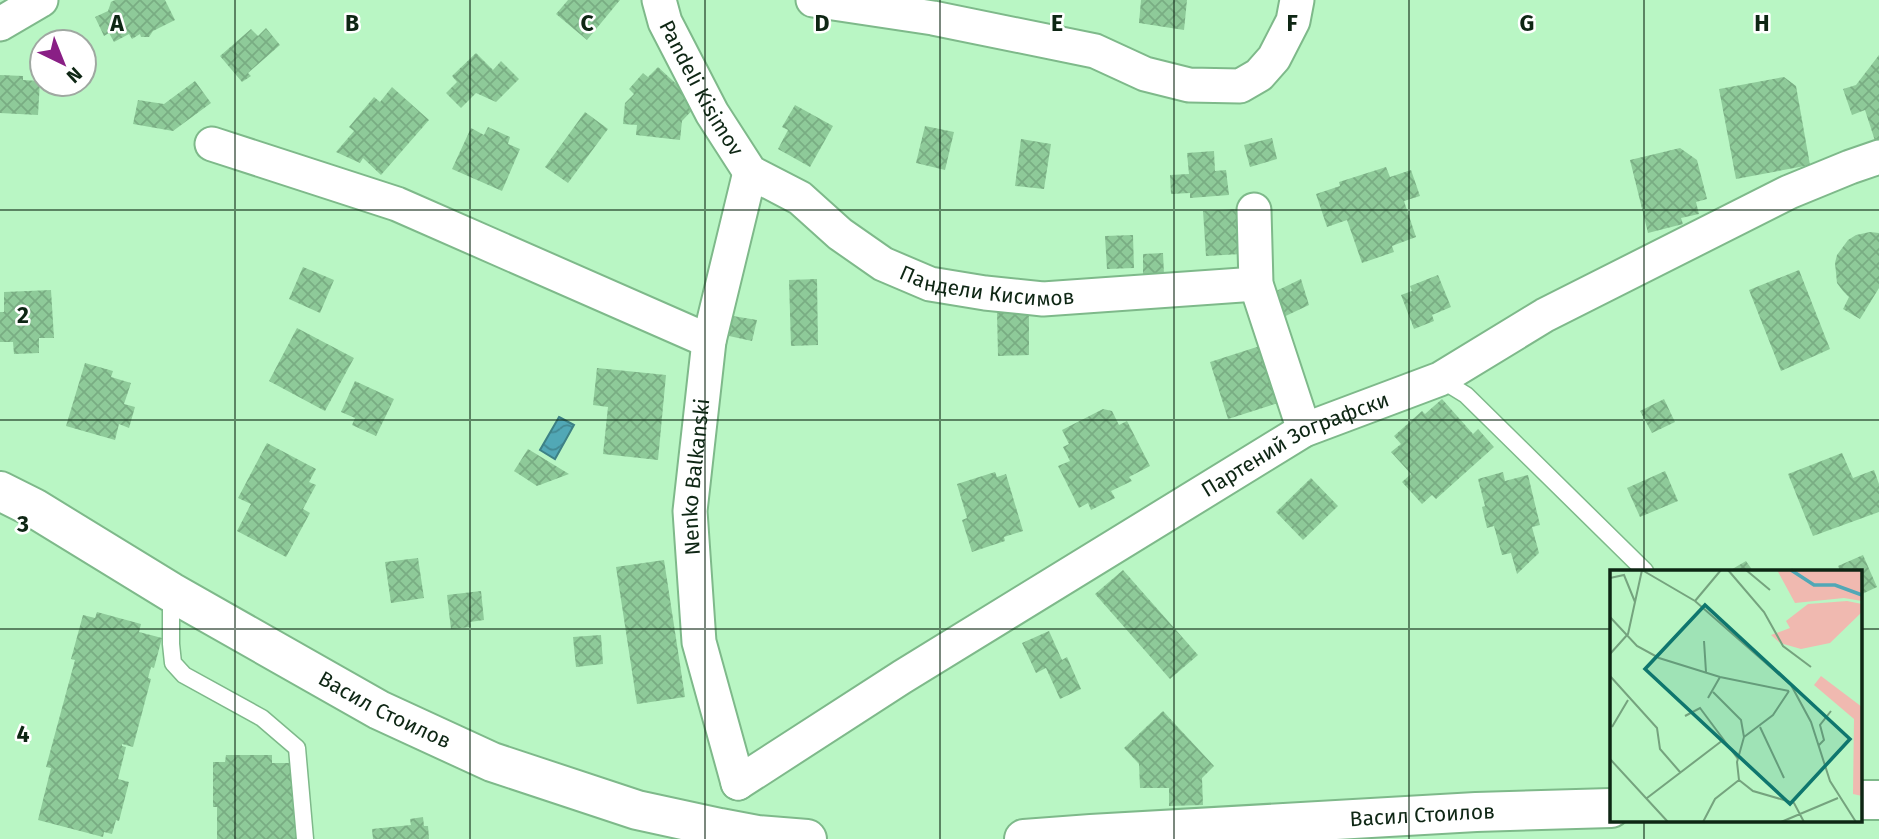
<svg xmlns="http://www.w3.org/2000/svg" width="1879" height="839" font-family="'Fira Sans',sans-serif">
<defs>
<pattern id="water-waves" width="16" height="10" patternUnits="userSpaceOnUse" patternTransform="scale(1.75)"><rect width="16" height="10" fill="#51a8b6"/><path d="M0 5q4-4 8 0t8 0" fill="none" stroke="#428993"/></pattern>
<pattern id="building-cross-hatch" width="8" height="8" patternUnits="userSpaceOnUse" patternTransform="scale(1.75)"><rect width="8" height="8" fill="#8eca99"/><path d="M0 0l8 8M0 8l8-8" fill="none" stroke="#79ad83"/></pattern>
</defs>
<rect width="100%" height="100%" fill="#b9f6c4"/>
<path fill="url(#water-waves)" stroke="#3d8185" stroke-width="2" d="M559,417L574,425L555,459L540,450Z"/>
<path fill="url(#building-cross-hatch)" d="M115,0H165L175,20L153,31L149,37H141L140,34L132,39L129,34L114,42L109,33L104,36L95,17L108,11L111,2Z
M568,0H620L587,40L556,14Z
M1141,0H1187L1184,30L1139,23Z
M266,28L280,45L248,73L251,76L242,82L220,56L251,29L258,36Z
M476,53L493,70L501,61L519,79L496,102L476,93L461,108L446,93L457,82L452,76Z
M1879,55V150H1878L1865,110L1852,115L1843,89L1856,85Z
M658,67L698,104L682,121L680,140L636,135L637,125L623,124L625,103L634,94L629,89L643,73L648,77Z
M0,75L23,76V80L40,81L38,115L0,113Z
M1784,77L1796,86L1810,165L1736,179L1719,89Z
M195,81L211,103L173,131L133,124L138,100L164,104Z
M392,87L429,120L381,175L363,158L360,163L336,152L354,131L349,127L374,97L380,102Z
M795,105L833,126L810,167L778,149L788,130L782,127Z
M585,112L608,129L568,183L545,167Z
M925,126L954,132L945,170L916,163Z
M488,127L510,137L508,144L520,149L502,191L452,169L471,128L484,135Z
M1272,138L1277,159L1250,167L1244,145Z
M1021,139L1051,144L1044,189L1015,186Z
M1680,148L1697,160L1707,199L1696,202L1699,214L1681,218L1683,224L1648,233L1630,160Z
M1214,151L1215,171L1226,170L1229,195L1190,198V193L1171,194L1170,175L1189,174L1187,153Z
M1386,167L1390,177L1411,170L1420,196L1404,201L1416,237L1392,246L1394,252L1362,263L1347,220L1327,227L1316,194L1340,186L1339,182Z
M1238,209L1241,254L1206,256L1203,211Z
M1870,232L1879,233V288L1860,319L1843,309L1849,297L1843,291L1837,283L1835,263L1837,255L1848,240L1856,235Z
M1133,235L1134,268L1107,269L1105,236Z
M1163,253L1164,275L1143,276V254Z
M303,267L334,280L320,313L289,299Z
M1799,270L1830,349L1781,371L1749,290Z
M1438,275L1451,307L1432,315L1434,321L1414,329L1401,295L1412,291L1410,286Z
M817,279L818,345L791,346L789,280Z
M1301,279L1309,305L1275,321L1268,295Z
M51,290L54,338H39V353L14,354L13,342H0V312H4V292Z
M997,312H1029V355L998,356Z
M733,316L757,320L752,341L729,336Z
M297,328L354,358L325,411L269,381Z
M1263,345L1281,402L1228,419L1210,362Z
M85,363L113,371L111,377L131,383L124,404L135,407L129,428L119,424L115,440L66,426Z
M597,368L666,375L658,460L603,454L608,407L593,405Z
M355,381L394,399L376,436L352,425L355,418L341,412Z
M1442,399L1473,434L1478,429L1494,447L1436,499L1432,495L1422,504L1402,482L1411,474L1391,452L1401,444L1394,436L1422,411L1425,414Z
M1664,399L1675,422L1652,433L1640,411Z
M1103,409L1112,411L1119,425L1127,421L1150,466L1129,477L1132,481L1111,491L1115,498L1091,510L1088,503L1079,508L1058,466L1070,461L1063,447L1069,444L1062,430Z
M267,443L316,469L309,482L316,485L303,509L310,513L286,557L237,531L251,504L238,498Z
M528,449L569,474L537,486L514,471Z
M1842,453L1853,478L1874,470L1879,484V512L1813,536L1788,474Z
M1665,471L1678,501L1640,517L1627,488Z
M995,472L997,477L1006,474L1023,531L1004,537L1005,541L972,552L962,520L967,518L957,484Z
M1503,472L1505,481L1528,475L1540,525L1532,527L1539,553L1517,574L1511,553L1502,555L1494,526L1487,528L1482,507L1485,506L1478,479Z
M1311,478L1338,506L1303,540L1276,512Z
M1863,555L1877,587L1860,595V571H1840L1838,566Z
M418,558L424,598L391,603L385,562Z
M664,560L685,697L637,704L616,567Z
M1746,561L1753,571H1729Z
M1123,570L1198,655L1170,679L1095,594Z
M481,591L484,620L470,622L471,627L451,629L447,595Z
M97,612L141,624L139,632L162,638L154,668L151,667L148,678L151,679L133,747L122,744V746L126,747L118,779L129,782L119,821L116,820L112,834L104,832L103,837L38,820L51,768L46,767L75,660L71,659L83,615L95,618Z
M1049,631L1062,660L1067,657L1081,689L1060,699L1046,668L1036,673L1022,643Z
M601,635L603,664L576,667L573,637Z
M1163,711L1214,766L1202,778L1203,805L1169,806V788H1140L1139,764L1124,748Z
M226,755H272V763H296V794H293V805H296V839H217V807H213V762H225Z
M423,817L424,826H428L429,839H373L372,829L411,825L410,819Z"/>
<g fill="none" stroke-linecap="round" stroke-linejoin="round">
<defs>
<path id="service" d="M1440,379L1466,395L1645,571
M171,594V644L173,663L184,675L262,718L297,748L305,839"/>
<g id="minor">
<path id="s1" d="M659,0L665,22L712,113L750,172L800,198L840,234L883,264L930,284L985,293L1043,299L1256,284"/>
<path d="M813,0L933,18L1095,51L1145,74L1189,85L1240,86L1259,75L1274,58L1293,21L1297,0"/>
<path d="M0,24L41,0"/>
<path d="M212,144L397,204L709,341"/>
<path d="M1254,210L1256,284L1304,430"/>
<path id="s2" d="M738,783L902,677L1304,430L1440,379L1545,315L1789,192L1850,167L1879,157"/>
<path id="s3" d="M738,783L699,642L690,511L709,341L750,172"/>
</g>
<g id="tertiary">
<path id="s4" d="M0,491L34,508L171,592L379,710L492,762L637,810L720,828L757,835L807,839"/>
<path d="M1860,800H1879"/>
<path id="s5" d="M1024,839L1091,834L1476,812L1611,808"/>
</g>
</defs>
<use href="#service" stroke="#7eb98a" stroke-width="19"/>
<use href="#minor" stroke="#7eb98a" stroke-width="37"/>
<use href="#tertiary" stroke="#7eb98a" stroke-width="42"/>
<use href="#service" stroke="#fff" stroke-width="16"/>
<use href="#minor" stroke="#fff" stroke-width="33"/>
<use href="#tertiary" stroke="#fff" stroke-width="38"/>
</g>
<path fill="none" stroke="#0e2614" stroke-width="2" stroke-opacity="0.55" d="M235,0V839M470,0V839M705,0V839M940,0V839M1174,0V839M1409,0V839M1644,0V571M0,210H1879M0,420H1879M0,629H1611M1860,629H1879M1644,820V839"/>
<g text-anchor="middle" stroke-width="5" stroke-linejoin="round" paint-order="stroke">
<g font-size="21" fill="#0e2614" stroke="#fff">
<text dy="7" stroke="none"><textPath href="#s1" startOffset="98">Pandeli Kisimov</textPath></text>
<text dy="7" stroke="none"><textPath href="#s1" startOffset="466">Пандели Кисимов</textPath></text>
<text dy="7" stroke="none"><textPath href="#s2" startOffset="653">Партений Зографски</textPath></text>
<text dy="7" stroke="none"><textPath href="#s3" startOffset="312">Nenko Balkanski</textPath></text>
<text dy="7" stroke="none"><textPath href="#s4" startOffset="443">Васил Стоилов</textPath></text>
<text dy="7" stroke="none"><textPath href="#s5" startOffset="399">Васил Стоилов</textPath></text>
</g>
</g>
<g transform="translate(1610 570)">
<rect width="252" height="252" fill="#b9f6c4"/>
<path d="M237,31L252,34V42L220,73L191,79L170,73L161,65L180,58L176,51L198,34ZM211,106L252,137V226L243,224L244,149L204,115Z" fill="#f0b9b0"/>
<path d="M167,0H252V31L234,28L185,33Z" fill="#f0b9b0"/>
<path fill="none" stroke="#51a8b6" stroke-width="3.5" d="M181,0L204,15H225L252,25"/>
<path fill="none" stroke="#75a37e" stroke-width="2" d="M32,0L85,31L181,115L201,152L220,211L246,252M118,0L154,42L173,76L201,97M136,0L160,20M0,8L14,5L25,32M85,31L111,0M0,47L27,76L49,88L110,107L179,121M94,71L96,102M0,84L18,64L32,0M0,106L47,158L50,179L70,202M103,122L131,150L134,167L127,192L129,210L143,221L184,233L194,252M98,128L110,107M75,146L90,138L128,189M2,157L18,130M150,157L174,208M134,167L163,145L179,121M209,175L214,170L210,155L221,141M0,189L58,252M37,228L113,170M93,252L105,229L129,210M171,252L228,228"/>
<path fill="#0f766e" fill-opacity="0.15" stroke="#0f766e" stroke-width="3.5" d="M95,35L240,169L180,234L35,99Z"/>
<rect width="252" height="252" fill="none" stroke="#0e2614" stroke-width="3.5"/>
</g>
<g font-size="23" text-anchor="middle" font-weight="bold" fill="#0e2614" stroke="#fff" stroke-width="5" stroke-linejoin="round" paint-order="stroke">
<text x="117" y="31">A</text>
<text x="352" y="31">B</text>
<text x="587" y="31">C</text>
<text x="822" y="31">D</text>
<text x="1057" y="31">E</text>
<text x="1292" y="31">F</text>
<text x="1527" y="31">G</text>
<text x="1762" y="31">H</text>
<text x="23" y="323">2</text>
<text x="23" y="532">3</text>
<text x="23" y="742">4</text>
</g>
<g transform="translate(63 63) rotate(137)"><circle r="33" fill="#ffffff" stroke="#9fa8a1" stroke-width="2"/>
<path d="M0-5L12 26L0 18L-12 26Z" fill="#891f85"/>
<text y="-10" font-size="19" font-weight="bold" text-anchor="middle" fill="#0e2614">N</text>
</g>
</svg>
